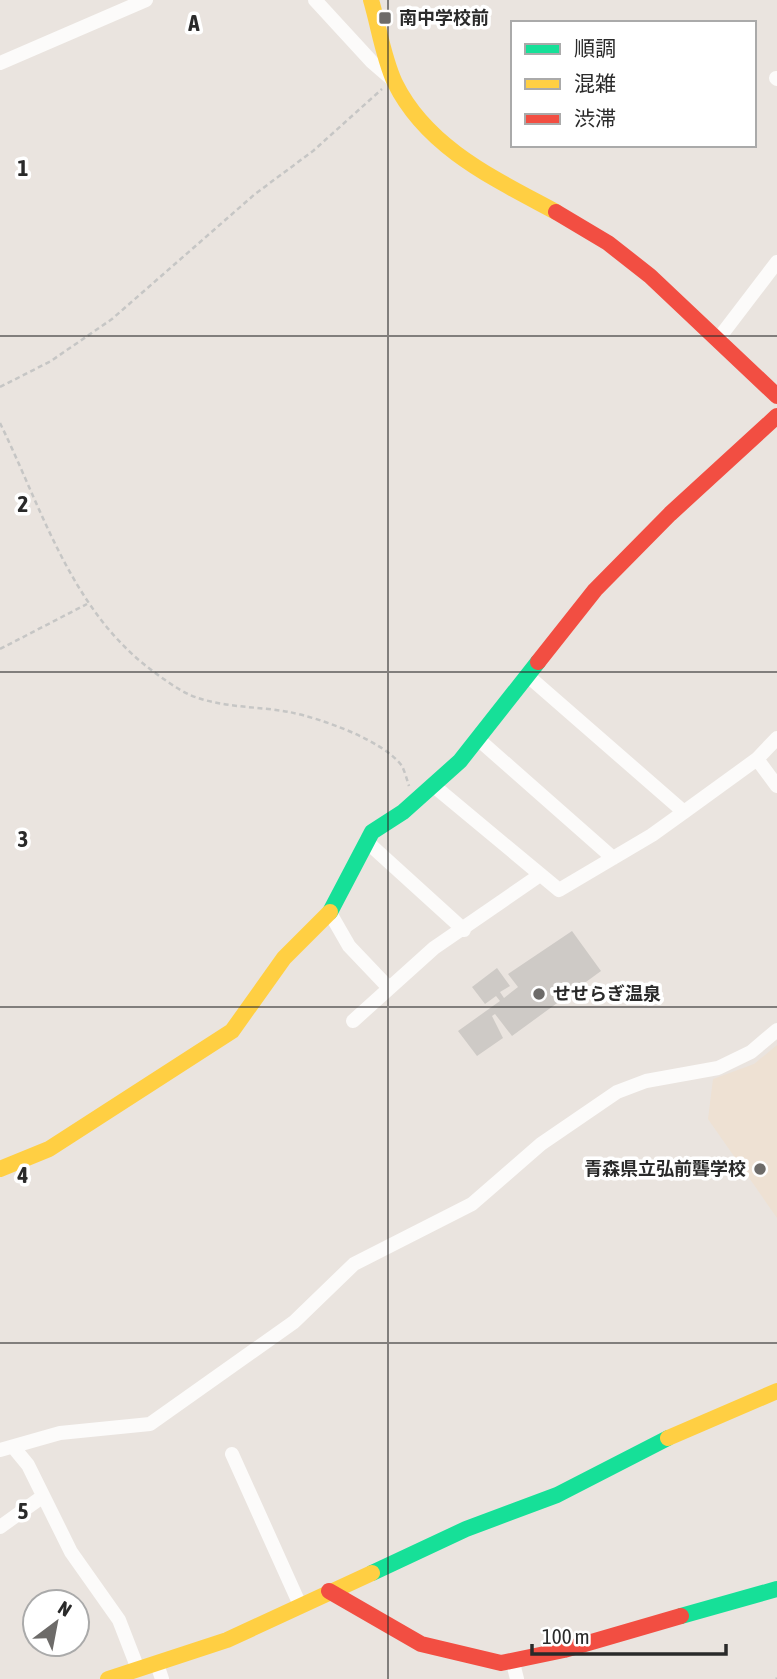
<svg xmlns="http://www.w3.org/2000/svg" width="777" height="1679" font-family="'Asap Condensed','Noto Sans JP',sans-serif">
<rect width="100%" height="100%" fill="#eae4df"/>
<path fill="#eee1d3" d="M777,1045V1218L708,1119L713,1079L754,1064Z"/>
<path fill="#cecac6" d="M572,931L601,971L512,1036L495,1014L492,1016L503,1038L477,1056L458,1031L500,1001L496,996L485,1004L472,987L497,968L510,986L500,992L504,998L518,987L508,974Z"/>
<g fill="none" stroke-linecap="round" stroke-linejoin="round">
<path stroke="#c6c6c5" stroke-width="2.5" stroke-dasharray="5 3.5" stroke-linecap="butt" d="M0,387L51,361L112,319L255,194L313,151L382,89
M0,423C42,509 71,609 150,669C162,678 177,689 190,695C221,708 257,706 289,712C320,718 383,740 402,766C405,772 407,780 409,786
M0,649L87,604
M776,1679L777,1678"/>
<path stroke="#fcfbfa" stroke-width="14" d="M315,0L372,62L394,81
M0,63L146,0
M776,78L777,79
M719,338L777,262
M478,739L613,858
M757,759L777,786
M434,786L559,890L652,835L684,812L528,676
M684,812L757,759L777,738
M366,841L464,930
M330,913L349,946L388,987
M353,1021L434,948L540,875
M14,1448L28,1465L71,1552L119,1620L138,1669
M0,1450L60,1433L150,1424L294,1322L354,1264L472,1204L541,1144L617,1092L646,1081L718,1068L751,1052L777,1030
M232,1454L300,1605
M0,1527L42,1497
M513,1663L517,1679
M157,1664L162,1679"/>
<path stroke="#16e098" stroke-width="16" d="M330,912L372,832L403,812L460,761L538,662
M372,1573L466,1529L557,1495L668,1438
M681,1616L777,1589"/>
<path stroke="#ffcf43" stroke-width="16" d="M371,0C379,27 383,57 395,83C427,148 495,179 556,212
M0,1169L49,1149L232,1031L284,958L330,912
M668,1438L777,1391
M108,1679L227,1640L372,1573"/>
<path stroke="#f24e42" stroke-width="16" d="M556,212L608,243L650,276L777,396
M538,662L595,590L670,514L777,416
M329,1591L421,1644L501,1663L564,1650L681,1616"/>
</g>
<path fill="none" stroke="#2a2a2a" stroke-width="2" stroke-opacity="0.55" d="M388,0V1679M0,336H777M0,672H777M0,1007H777M0,1343H777"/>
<g fill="#6d6b69" stroke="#fff" stroke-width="2.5">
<rect x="378" y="11" width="14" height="14" rx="3.5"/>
<circle cx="539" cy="994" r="7"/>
<circle cx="760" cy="1169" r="7"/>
</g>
<g text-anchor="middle" stroke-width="7" stroke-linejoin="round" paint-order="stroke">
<g font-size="18" font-weight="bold" fill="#2a2a2a" stroke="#fff" text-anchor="start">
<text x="399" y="24">南中学校前</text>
<text x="553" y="1000">せせらぎ温泉</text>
<text x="746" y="1175" text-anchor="end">青森県立弘前聾学校</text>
</g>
</g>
<g font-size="23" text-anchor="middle" font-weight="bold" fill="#2a2a2a" stroke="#fff" stroke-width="7" stroke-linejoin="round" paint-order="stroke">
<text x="194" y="31">A</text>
<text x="23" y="176">1</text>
<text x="23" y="512">2</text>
<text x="23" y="847">3</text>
<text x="23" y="1183">4</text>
<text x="23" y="1519">5</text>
</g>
<rect x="511" y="21" width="245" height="126" fill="#ffffff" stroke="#aaaaaa" stroke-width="2"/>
<rect x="525" y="44" width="35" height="10" fill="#16e098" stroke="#aaaaaa" stroke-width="2"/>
<text x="574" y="56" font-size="21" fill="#2a2a2a">順調</text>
<rect x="525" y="79" width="35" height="10" fill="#ffcf43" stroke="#aaaaaa" stroke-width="2"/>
<text x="574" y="91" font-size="21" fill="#2a2a2a">混雑</text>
<rect x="525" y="114" width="35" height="10" fill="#f24e42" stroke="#aaaaaa" stroke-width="2"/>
<text x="574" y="126" font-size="21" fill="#2a2a2a">渋滞</text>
<g transform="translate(56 1623) rotate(32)"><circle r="33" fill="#ffffff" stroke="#aaaaaa" stroke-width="2"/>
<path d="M0-5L12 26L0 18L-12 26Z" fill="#6d6b69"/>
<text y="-10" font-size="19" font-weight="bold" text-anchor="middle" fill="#2a2a2a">N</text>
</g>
<path d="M532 1644v10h194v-10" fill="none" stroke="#2a2a2a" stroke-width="3.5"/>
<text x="542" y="1644" font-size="21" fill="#2a2a2a" stroke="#ffffff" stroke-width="5" paint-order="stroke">100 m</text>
</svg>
